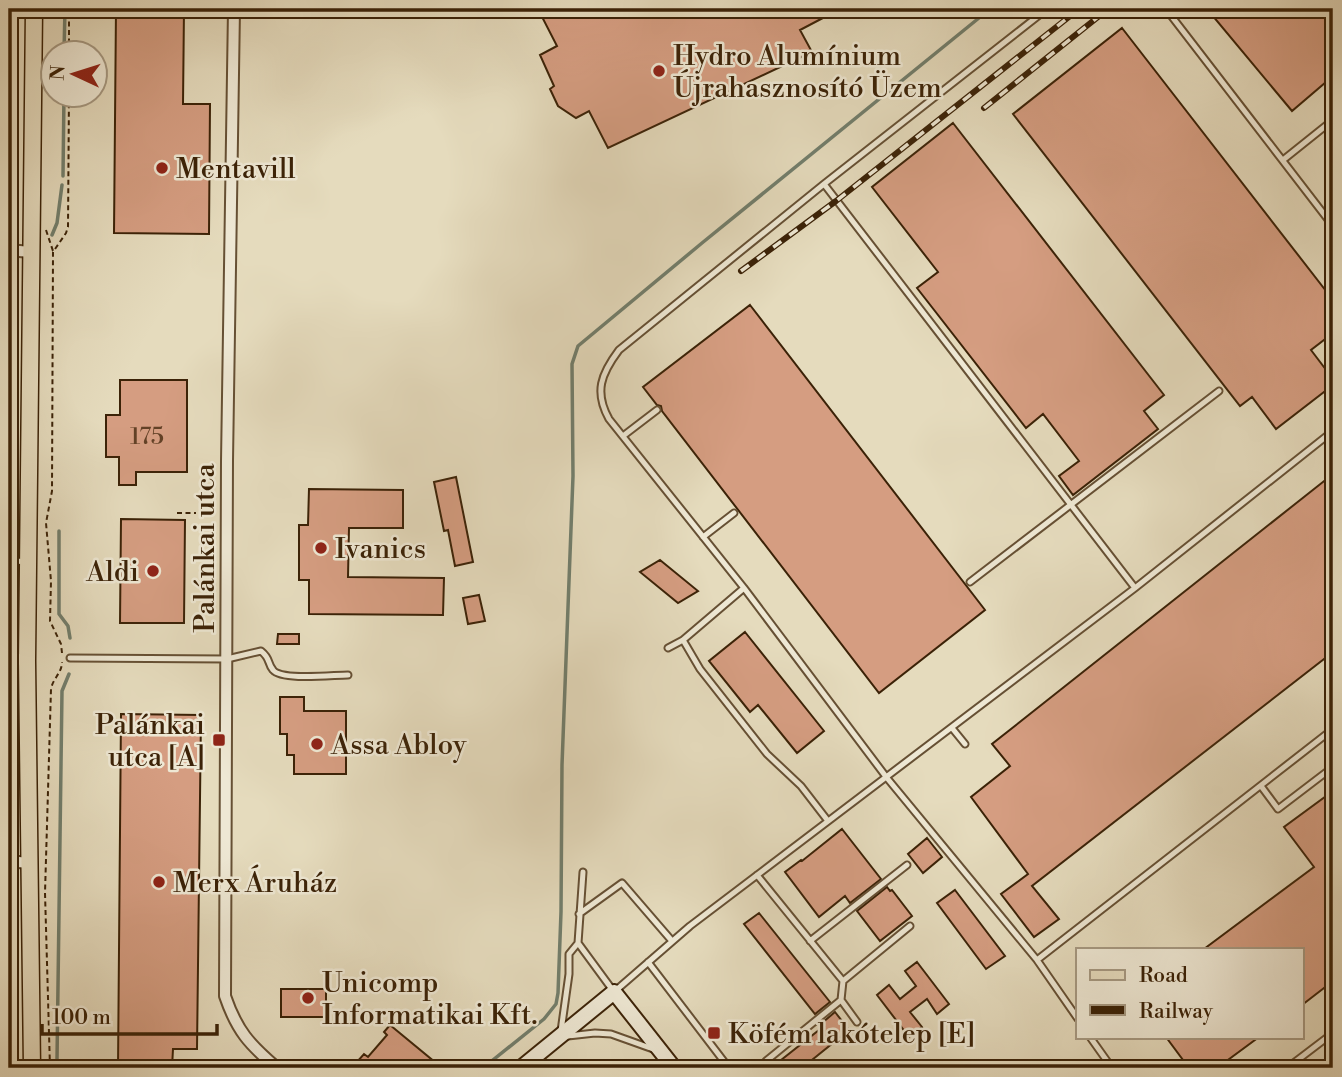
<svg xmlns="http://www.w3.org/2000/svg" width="1342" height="1077" font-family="'Libre Bodoni',serif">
<rect width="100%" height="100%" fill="#e5dbbd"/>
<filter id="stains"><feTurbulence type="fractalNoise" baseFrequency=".00286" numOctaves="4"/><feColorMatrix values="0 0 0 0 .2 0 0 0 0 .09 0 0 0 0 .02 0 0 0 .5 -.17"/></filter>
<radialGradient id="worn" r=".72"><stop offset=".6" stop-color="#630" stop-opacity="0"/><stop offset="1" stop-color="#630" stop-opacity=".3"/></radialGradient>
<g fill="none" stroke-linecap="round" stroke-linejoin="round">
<path stroke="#727e6c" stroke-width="3.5" d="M64,52L65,9
M63,176L64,94
M52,235L57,223L62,185
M59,531V614L68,626L70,638
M62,1068L57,1060L62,691L69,674
M483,1068L544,1019L556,1004L558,993L561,912L562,765L573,476L572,364L578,346L702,243L990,9"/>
</g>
<path fill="#d59d81" stroke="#3b2207" stroke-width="2" d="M116,9H184L183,104H210L209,234L114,233Z
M538,9H840L800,30L812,52L608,148L589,111L576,118L558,106L550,89L554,86L540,55L557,46Z
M1207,9H1333V76L1292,111Z
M1122,28L1333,300V333L1311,350L1333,379V385L1276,429L1252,397L1240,406L1013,114Z
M953,123L1164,395L1144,411L1158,429L1073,495L1059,476L1079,461L1043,414L1026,428L917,288L938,272L872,187Z
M750,305L985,610L879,693L662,411L661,406L657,405L643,387Z
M120,380H187V472H136V485H119V457H106V415H120Z
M1333,474V652L1032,886L1059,919L1034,937L1001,894L1028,874L971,797L1010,766L992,744Z
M456,477L473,562L455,566L448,530L444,531L434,482Z
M309,489L403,490V528H349L348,577L444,578L443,615L309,614V580H299V525H308Z
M121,519L185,520L184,623H120Z
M660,560L698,591L678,603L640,572Z
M479,595L485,621L468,624L463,598Z
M745,632L824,731L797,753L758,705L750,712L709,661Z
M278,634H299V644H277Z
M280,697H304V711H346V774H294V755H287V734H280Z
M121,714L201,715L197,1049H173L172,1068H118Z
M1333,791V981L1302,1005V949H1204L1314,867L1284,827Z
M842,829L881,879L850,903L845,896L819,917L785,872L801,860L802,861Z
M927,838L942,857L923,873L908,854Z
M887,887L890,891L892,890L912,916L880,941L857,911Z
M955,890L1005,956L986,969L937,903Z
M759,913L830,1002L815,1014L744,924Z
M917,962L949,1004L937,1014L927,999L910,1012L922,1027L909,1037L877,995L889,985L900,999L916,986L905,971Z
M281,989H326V1017H281Z
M835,1012L849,1030L802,1068H771L824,1026L822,1023Z
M390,1025L436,1063L432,1068H361L356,1063L364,1054L368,1057L387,1035L384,1032Z
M1166,1037H1259L1217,1068H1189Z"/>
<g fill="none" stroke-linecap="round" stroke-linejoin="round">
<defs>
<path id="lane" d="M1047,9L824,184L619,350C601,374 594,392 609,419L744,588L887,778L1037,960L1078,1019
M1166,9L1333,226
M1283,160L1333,120
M824,184L1135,588
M623,436L657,410
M703,537L734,513
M9,560L25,562
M970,582L1219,391
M683,640L700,669L767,754L801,786L828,821
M668,648L683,640L744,588
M70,658L227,659L261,651C271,659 267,663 273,670C282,681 333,675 348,675
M952,728L965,744
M1261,786L1278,809L1333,767
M583,872L578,943L614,992L690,926L1135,588L1333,431
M757,875L843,981L841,1000L857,1022
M579,914L622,883L672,941
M810,941L907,865
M1037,960L1333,729
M648,962L729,1068
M843,981L910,926
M561,1031L569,974V954L578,943
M568,1036L595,1033L611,1034L653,1049
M1090,1037L1112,1068
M766,1061L841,1000
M1287,1068L1333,1033"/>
<path id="street" d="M234,9L227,461L225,996C237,1031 249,1044 277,1068
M9,250L30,252
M9,657L27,661
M9,861L28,863"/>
<path id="secondary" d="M521,1068L614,992L674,1068"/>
<path id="primary" d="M32,1068L27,661L34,9"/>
</defs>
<use href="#lane" stroke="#665034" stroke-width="9"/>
<use href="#street" stroke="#665034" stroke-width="14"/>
<use href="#secondary" stroke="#3b2207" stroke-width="18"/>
<use href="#primary" stroke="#3b2207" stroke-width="19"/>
<path stroke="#3b2207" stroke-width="2" stroke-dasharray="5 3.5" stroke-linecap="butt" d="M69,52V9
M46,230L53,251
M177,513H196
M62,653L61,644L50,621L51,581L46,523L52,491L53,252L66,233L68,227L69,94
M50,1068L45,893L51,689C53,678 62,673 62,662"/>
<use href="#lane" stroke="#eee8d4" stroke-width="5"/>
<use href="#street" stroke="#eee8d4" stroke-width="10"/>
<use href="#secondary" stroke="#eee8d4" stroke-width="14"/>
<use href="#primary" stroke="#e5dbbd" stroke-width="16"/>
<defs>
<path id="rail" d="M984,108L1108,9
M741,271L836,201L1079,9"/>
</defs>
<use href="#rail" stroke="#3b2207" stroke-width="6"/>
<use href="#rail" stroke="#eee8d4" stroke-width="3.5" stroke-dasharray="10" stroke-linecap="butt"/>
</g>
<g fill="#8f2418" stroke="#eee8d4" stroke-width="2.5">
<circle cx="659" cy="71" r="7"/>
<circle cx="162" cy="168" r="7"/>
<circle cx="321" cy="548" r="7"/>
<circle cx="153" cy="571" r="7"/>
<rect x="212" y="733" width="14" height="14" rx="3.5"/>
<circle cx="317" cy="744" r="7"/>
<circle cx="159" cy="882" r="7"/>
<circle cx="308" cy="998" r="7"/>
<rect x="707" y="1026" width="14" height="14" rx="3.5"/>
</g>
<g text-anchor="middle" stroke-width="5" stroke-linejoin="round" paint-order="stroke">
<g font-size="24" fill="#624126">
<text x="147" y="444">175</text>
</g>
<g font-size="28" fill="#3b2207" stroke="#eee8d4" text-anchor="start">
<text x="673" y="65">Hydro Alumínium<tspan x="673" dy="32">Újrahasznosító Üzem</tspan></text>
<text x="176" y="178">Mentavill</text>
<text x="335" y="558">Ivanics</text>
<text x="139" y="581" text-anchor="end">Aldi</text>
<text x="205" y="734" text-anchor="end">Palánkai<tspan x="205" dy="32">utca [A]</tspan></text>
<text x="331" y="754">Assa Abloy</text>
<text x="173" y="892">Merx Áruház</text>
<text x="322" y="992">Unicomp<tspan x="322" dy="32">Informatikai Kft.</tspan></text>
<text x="728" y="1043">Köfém lakótelep [E]</text>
</g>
<g font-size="28" fill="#3b2207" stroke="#eee8d4">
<text transform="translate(204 548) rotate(-90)" y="10">Palánkai utca</text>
</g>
</g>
<rect width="1342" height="1077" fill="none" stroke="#e5dbbd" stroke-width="35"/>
<rect x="10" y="10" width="1321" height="1056" fill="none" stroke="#3b2207" stroke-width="3.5"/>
<rect x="18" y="18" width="1307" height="1042" fill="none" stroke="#3b2207" stroke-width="2"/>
<rect x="1076" y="948" width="228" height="91" fill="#eee8d4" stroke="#a69982" stroke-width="2"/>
<rect x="1090" y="970" width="35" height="10" fill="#e5dbbd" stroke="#a69982" stroke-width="2"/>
<text x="1139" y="982" font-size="21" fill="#3b2207">Road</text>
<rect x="1090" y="1005" width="35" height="10" fill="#3b2207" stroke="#a69982" stroke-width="2"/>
<text x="1139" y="1018" font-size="21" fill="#3b2207">Railway</text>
<g transform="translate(74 74) rotate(274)"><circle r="33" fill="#eee8d4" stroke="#a69982" stroke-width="2"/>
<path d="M0-5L12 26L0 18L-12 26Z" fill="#8f2418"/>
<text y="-10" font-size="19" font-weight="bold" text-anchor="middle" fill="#3b2207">N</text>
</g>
<path d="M42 1024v10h175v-10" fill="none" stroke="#3b2207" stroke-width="3.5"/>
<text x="52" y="1024" font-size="21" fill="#3b2207" stroke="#eee8d4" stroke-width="5" paint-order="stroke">100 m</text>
<rect width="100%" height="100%" filter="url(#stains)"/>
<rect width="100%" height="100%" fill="url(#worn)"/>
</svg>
